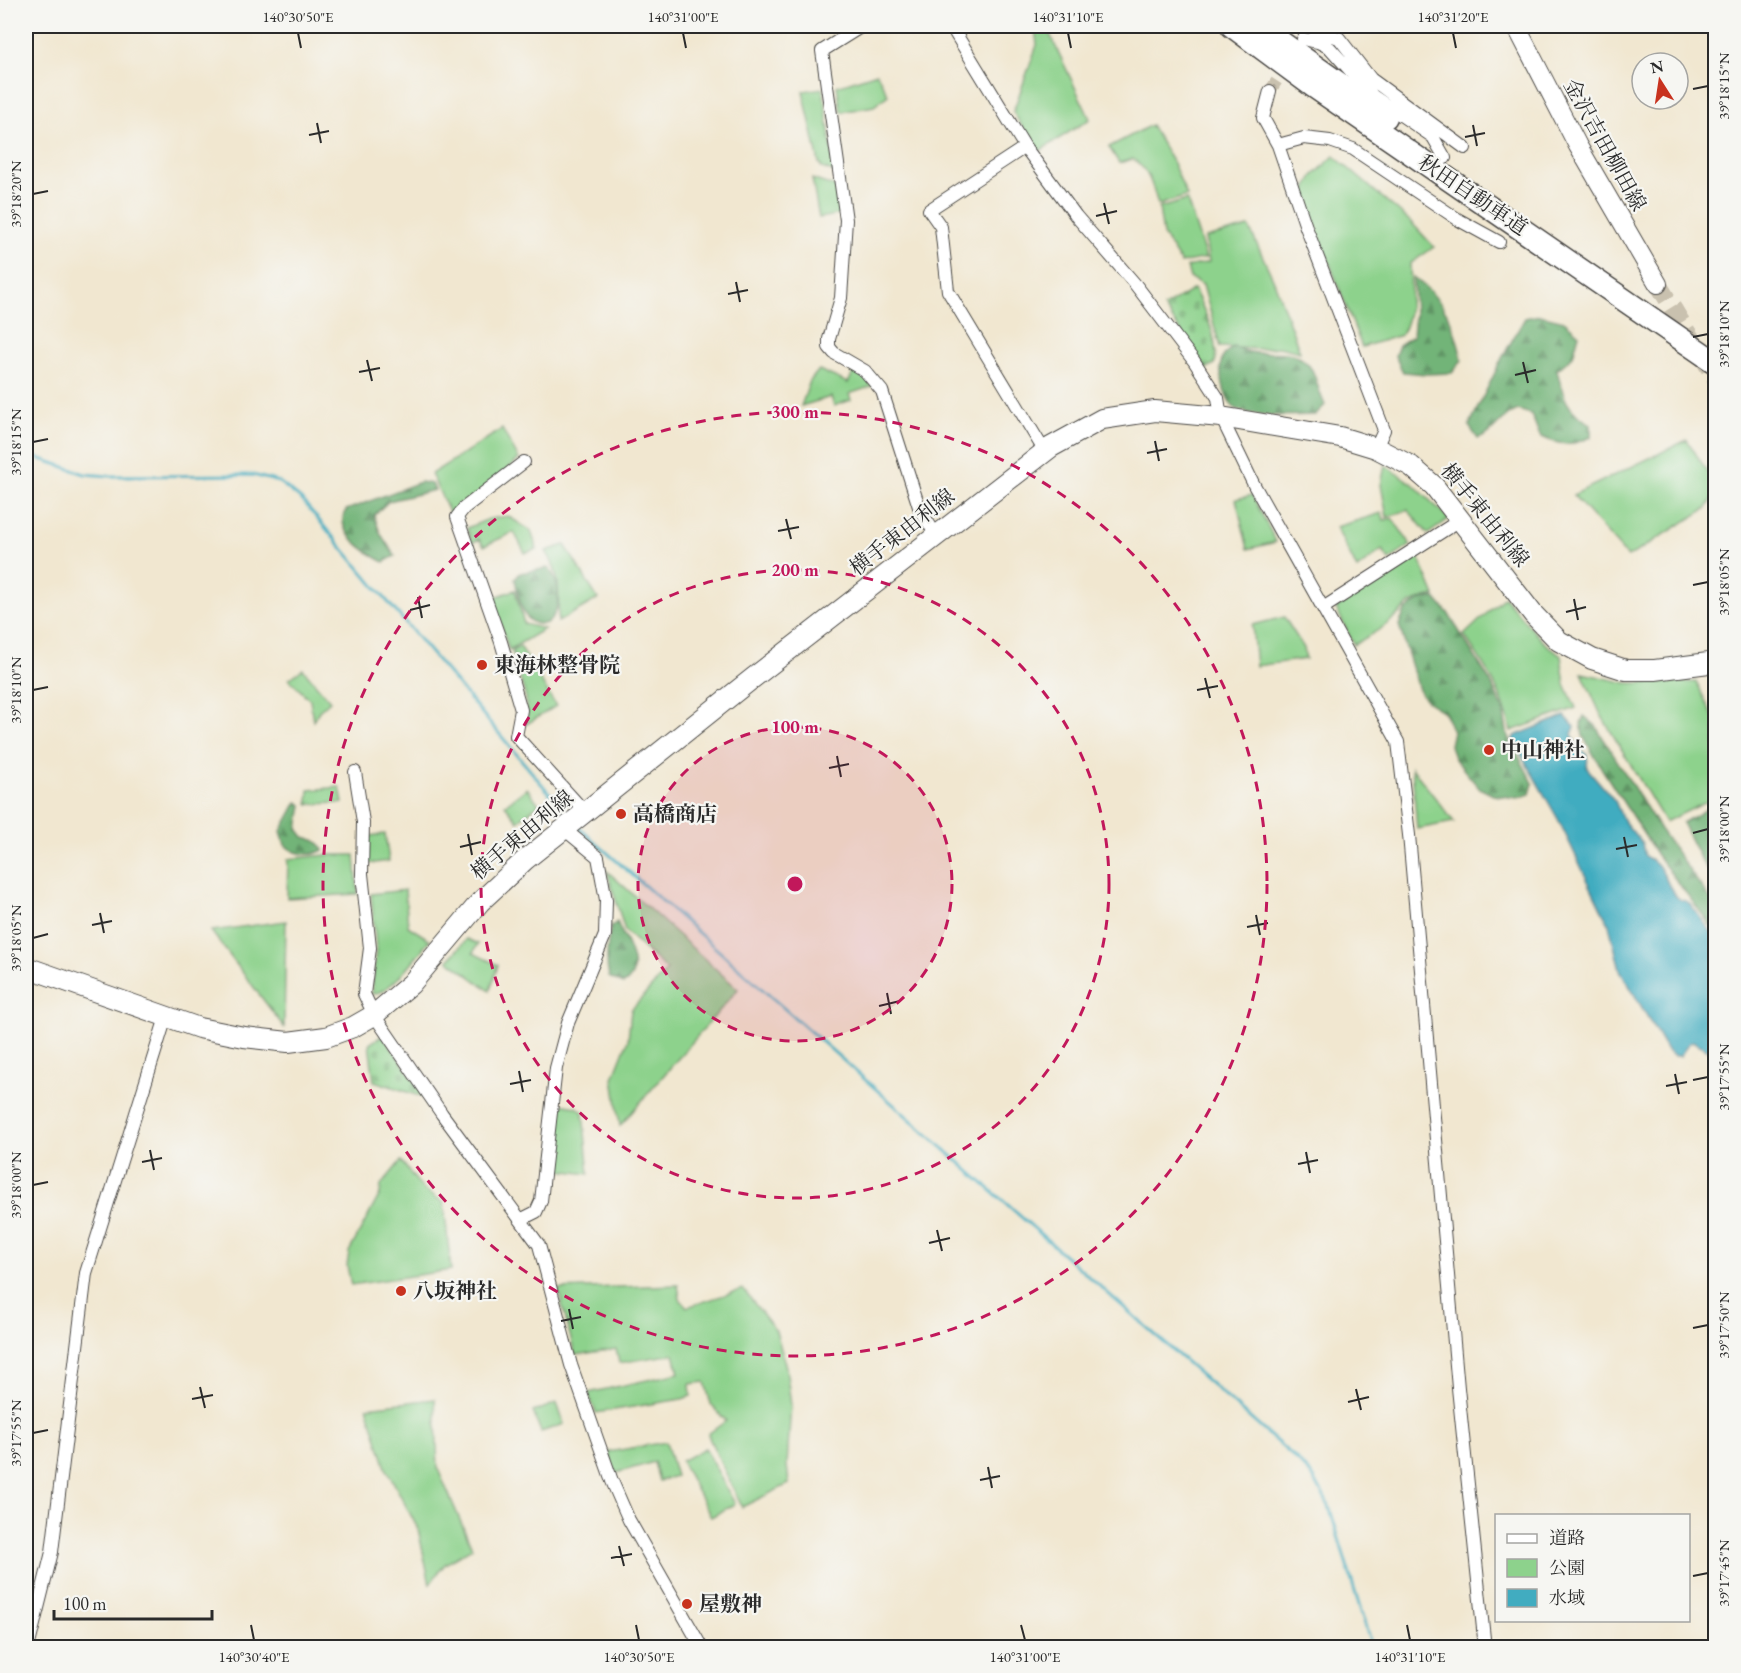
<svg xmlns="http://www.w3.org/2000/svg" width="1741" height="1673" font-family="'EB Garamond','Noto Serif JP',serif">
<defs>
<pattern id="forest-firs" width="22" height="20" patternUnits="userSpaceOnUse" patternTransform="scale(1.5)"><rect width="22" height="20" fill="#72b478"/><path d="M5 1l3.5 6h-7zM16 11l3.5 6h-7z" fill="#5e9363"/></pattern>
<pattern id="cemetery-stones" width="16" height="16" patternUnits="userSpaceOnUse" patternTransform="scale(1.5)"><rect width="16" height="16" fill="#8dd28c"/><path d="M2 7V4a2 2 0 0 1 4 0v3zM10 15v-3a2 2 0 0 1 4 0v3z" fill="#7ab479"/></pattern>
</defs>
<rect width="100%" height="100%" fill="#f6f6f2"/>
<filter id="ink" filterUnits="userSpaceOnUse"><feTurbulence type="fractalNoise" baseFrequency=".0167" numOctaves="2"/><feDisplacementMap in="SourceGraphic" scale="12" xChannelSelector="R" yChannelSelector="G"/><feConvolveMatrix kernelMatrix="1 2 1 2 8 2 1 2 1" color-interpolation-filters="sRGB"/></filter>
<filter id="wash" filterUnits="userSpaceOnUse"><feTurbulence type="fractalNoise" baseFrequency=".008" numOctaves="4" result="noise"/><feDisplacementMap in="SourceGraphic" scale="24" xChannelSelector="R" yChannelSelector="G"/><feGaussianBlur stdDeviation="1.35" result="paint"/><feColorMatrix in="noise" values="0 0 0 0 0 0 0 0 0 0 0 0 0 0 0 0 0 1.4 0 .05"/><feComposite in="paint" operator="in"/></filter>
<g filter="url(#wash)">
<rect width="100%" height="100%" fill="#f1e7d0"/>
<path fill="#8dd28c" stroke="#5c7e5c" stroke-width="1.5" d="M1042,26H1046L1090,119L1038,152L1013,112L1037,45L1035,28Z
M877,73L888,95L874,106L841,112L837,86Z
M823,88L835,173L822,168L819,163L803,91Z
M1151,125L1173,163L1187,196L1158,205C1153,187 1149,170 1133,159L1119,163L1109,147Z
M1334,156L1411,222L1434,247L1410,264C1411,287 1413,314 1401,335L1362,347L1303,195L1313,176Z
M812,179L836,187L842,214L819,218Z
M1187,200L1206,258L1181,263L1163,235L1159,208Z
M1249,227L1274,281L1300,352L1279,347L1259,349L1220,347L1203,285L1190,278L1187,267L1209,262L1205,238Z
M855,369L873,386L849,394L851,400L834,406L831,397L801,406L810,381L819,370L848,383Z
M502,429L519,459L452,518L431,474Z
M1687,440L1715,484V495L1707,508L1628,557L1573,495Z
M1385,465L1414,485L1449,519L1428,534L1408,510L1387,517L1381,485Z
M1252,495L1276,542L1248,549L1236,499Z
M1382,513L1384,520L1392,518L1411,545L1389,560L1382,550L1357,569L1336,527Z
M508,516L531,531L537,549L525,553L514,532L484,546L479,539L472,543L467,528L489,519Z
M565,545L598,599L558,622C559,595 561,574 546,551Z
M1418,556L1435,596C1403,602 1409,607 1387,624C1377,632 1365,638 1354,645L1336,608Z
M515,590L524,624L544,629L509,650L492,598Z
M1504,597L1542,641L1561,656L1565,684L1576,708L1511,731C1504,694 1485,666 1464,635Z
M1284,617L1304,648L1306,659L1256,666L1252,625Z
M520,646L556,706L527,724L526,698L512,651Z
M303,669L330,701L319,711L313,721L310,700L289,679Z
M1582,673L1627,683L1696,682L1715,720V798L1665,822L1601,715Z
M1412,768L1454,822L1417,829Z
M340,787L343,803L308,804L309,790Z
M527,788L539,804L518,821L505,805Z
M385,834L389,861L368,864L369,836Z
M327,855H355L358,894L287,898L288,859Z
M607,871L738,989L620,1126L613,1078L628,1040L631,1010L667,970L625,931Z
M405,890L408,926L430,940C418,954 392,993 372,994L376,948L371,894Z
M286,921L284,1027L211,931Z
M467,939L478,944L473,953L498,965L490,991L448,960Z
M560,1104L577,1107L583,1112L589,1174L551,1169Z
M401,1161L422,1188L444,1203L451,1270L351,1285L347,1266L349,1252L380,1194L381,1185Z
M678,1285L680,1299L687,1307L743,1289L776,1331L786,1367L791,1405L787,1465L789,1484L742,1507L710,1440L708,1434L726,1421L711,1405L705,1382L690,1384L691,1396L682,1399L596,1413L588,1393L679,1373L674,1354L619,1363L616,1349L575,1355L558,1289Z
M435,1399L438,1469L472,1548L445,1564L430,1584L418,1529L386,1468L367,1407Z
M557,1403L564,1424L541,1432L533,1412Z
M666,1442L676,1476L659,1481L654,1462L616,1473L608,1452Z
M705,1448L735,1504L711,1517L681,1461Z"/>
<path fill="url(#forest-firs)" stroke="#4e7052" stroke-width="1.5" d="M1413,277C1445,300 1454,322 1462,360L1452,373L1426,374L1403,372L1395,356L1399,345L1413,336L1415,314Z
M1540,315L1564,321L1579,334L1573,356L1557,370C1563,396 1566,411 1591,424V437C1572,446 1559,446 1540,436L1531,414L1518,410C1499,417 1495,434 1478,439L1469,426L1503,356L1525,318Z
M1234,347C1243,350 1252,354 1262,353C1282,352 1300,350 1312,370C1315,375 1320,396 1325,405L1315,415C1296,415 1250,418 1235,408C1225,401 1223,385 1221,374C1219,361 1223,353 1234,347Z
M420,482L432,484L435,490L389,501L374,515L380,533L395,556L384,562C369,554 332,531 346,510Z
M548,568C561,581 562,611 547,623C521,630 519,597 515,579L520,573Z
M1435,598L1448,613L1490,681L1503,709L1508,737L1533,783L1530,794L1518,798L1493,795L1479,788L1454,758L1450,745L1453,731L1444,712L1429,703L1420,693L1399,625L1405,611L1420,600Z
M1584,716L1595,725L1659,828L1715,906V931L1657,855L1602,769L1583,736L1581,723Z
M297,802L302,805L298,829L304,837C312,839 320,841 323,850C311,857 295,855 285,845L281,831Z
M1715,804V881L1701,860L1682,823Z
M617,922C623,937 647,972 623,984L609,977C605,960 607,944 611,927Z"/>
<path fill="url(#cemetery-stones)" stroke="#5c7e5c" stroke-width="1.5" d="M1194,289C1205,312 1219,339 1215,364L1206,369L1164,307Z
M383,1035L426,1098L374,1081L369,1044Z"/>
<path fill="#41acc0" stroke="#366c76" stroke-width="1.5" d="M1565,716L1575,727L1572,734L1578,748L1588,755L1587,768L1615,801L1623,820L1642,843L1645,857C1665,862 1664,885 1678,898C1682,901 1687,900 1690,904C1700,916 1703,923 1715,936V1054L1693,1041L1689,1043L1680,1056H1674L1668,1052L1620,970L1609,925L1558,819L1513,740L1514,736Z"/>
<g fill="none" stroke-linecap="round" stroke-linejoin="round">
<path stroke="#41acc0" stroke-width="3" d="M26,454L85,474L110,476L253,475L279,482L301,499L567,814
M578,827L1294,1457L1314,1478L1329,1506L1372,1648"/>
</g>
</g>
<g filter="url(#ink)">
<g fill="none" stroke-linecap="round" stroke-linejoin="round">
<path stroke="#c9c1af" stroke-width="12" stroke-dasharray="12 6" stroke-linecap="butt" d="M1270,91L1289,62"/>
<path stroke="#c9c1af" stroke-width="18" stroke-dasharray="18 9" stroke-linecap="butt" d="M1658,284L1716,379"/>
<defs>
<path id="street" d="M862,26L822,51L846,220L841,298L829,339V347L834,353L865,371L882,391L920,510L936,535
M951,26L1025,147L1076,216L1135,284L1194,361L1218,398L1221,417L1254,485L1398,742L1409,835L1458,1388L1485,1648
M1314,30L1339,38L1371,79L1465,148
M1303,39L1318,42L1330,48L1373,96L1433,137L1445,158
M1270,91L1263,118L1278,145L1306,227L1384,430L1376,448
M1278,145L1304,138L1330,141L1353,149L1459,220L1499,242
M1025,147L929,210L941,227L948,291L1045,452
M524,462L464,508L457,517L501,642L521,710L516,736L585,812
M1323,608L1460,520
M355,772L363,822L362,874L370,948L364,994L374,1015L442,1114L539,1245L571,1365L612,1481L629,1520L702,1648
M522,1219L536,1212L541,1201L556,1068L568,1023L605,935L606,900L598,857L564,829
M28,1648L52,1552L86,1273L166,1017"/>
<path id="secondary" d="M1516,26L1578,146L1658,284"/>
<path id="primary" d="M26,967L199,1028L244,1037L288,1042L326,1037L353,1027L374,1015L411,984L480,902L525,860L753,678L1051,447L1102,419L1155,411L1221,417L1340,437L1376,448L1411,466L1434,486L1533,614L1559,641L1592,659L1626,670H1655L1716,662"/>
<path id="highway" d="M1232,26L1313,86L1716,363
M1258,26L1386,117"/>
</defs>
<use href="#street" stroke="#494744" stroke-width="14"/>
<use href="#secondary" stroke="#494744" stroke-width="20"/>
<use href="#primary" stroke="#494744" stroke-width="22"/>
<use href="#highway" stroke="#494744" stroke-width="25"/>
<use href="#street" stroke="#fff" stroke-width="12"/>
<use href="#secondary" stroke="#fff" stroke-width="18"/>
<use href="#primary" stroke="#fff" stroke-width="20"/>
<use href="#highway" stroke="#fff" stroke-width="22"/>
</g>
</g>
<path fill="none" stroke="#2b2b2b" stroke-width="2" d="M298,33L301,48M683,33L686,48M1068,33L1071,48M1453,33L1456,48M1693,89L1708,86M317,123L321,143M1473,125L1477,146M309,135L329,131M1465,137L1485,133M33,194L48,191M1104,203L1109,224M1096,216L1117,211M736,282L740,302M728,294L748,290M1693,337L1708,334M367,360L372,381M1523,362L1528,383M359,372L380,368M1515,375L1536,370M1155,441L1159,461M33,442L48,439M1147,453L1167,449M786,519L791,539M778,531L799,527M1693,585L1708,582M418,597L422,618M1574,599L1578,620M410,610L430,605M1566,612L1586,607M1205,678L1210,698M33,690L48,687M1197,690L1218,686M837,756L841,777M829,768L849,764M1693,833L1708,829M468,834L472,855M1624,837L1628,857M460,847L481,842M1616,849L1637,845M100,913L104,933M1256,915L1260,935M92,925L112,921M1247,927L1268,923M33,938L48,934M887,993L891,1014M879,1006L900,1001M519,1071L523,1092M1675,1074L1679,1094M1693,1080L1708,1077M510,1084L531,1080M1666,1086L1687,1082M150,1150L154,1170M1306,1152L1310,1173M142,1162L162,1158M1298,1164L1318,1160M33,1185L48,1182M937,1230L942,1251M929,1243L950,1238M569,1309L573,1329M561,1321L581,1317M1693,1328L1708,1325M200,1387L205,1408M1356,1389L1361,1410M192,1399L213,1395M1348,1402L1369,1397M33,1433L48,1430M988,1467L992,1488M980,1480L1000,1476M619,1546L624,1566M611,1558L632,1554M1693,1576L1708,1573M251,1625L254,1640M636,1625L639,1640M1021,1625L1025,1640M1407,1625L1410,1640"/>
<circle cx="795" cy="884" r="157" fill="#c2185b" fill-opacity=".12"/>
<g fill="none" stroke="#c2185b" stroke-width="3" stroke-dasharray="10 8">
<circle cx="795" cy="884" r="157"/>
<circle cx="795" cy="884" r="314"/>
<circle cx="795" cy="884" r="472"/>
</g>
<g fill="#c8321e" stroke="#f6f6f2" stroke-width="2">
<circle cx="482" cy="665" r="6"/>
<circle cx="1489" cy="750" r="6"/>
<circle cx="621" cy="814" r="6"/>
<circle cx="401" cy="1291" r="6"/>
<circle cx="687" cy="1604" r="6"/>
</g>
<g text-anchor="middle" stroke-width="4.5" stroke-linejoin="round" paint-order="stroke">
<g font-size="21" fill="#2b2b2b" stroke="#f6f6f2">
<text transform="translate(1605 145) rotate(61)" y="7">金沢吉田柳田線</text>
<text transform="translate(1473 195) rotate(34)" y="7">秋田自動車道</text>
<text transform="translate(1485 515) rotate(51)" y="7">横手東由利線</text>
<text transform="translate(902 532) rotate(-38)" y="7">横手東由利線</text>
<text transform="translate(522 835) rotate(-40)" y="7">横手東由利線</text>
</g>
<g font-size="21" font-weight="bold" fill="#2b2b2b" stroke="#f6f6f2" text-anchor="start">
<text x="494" y="672">東海林整骨院</text>
<text x="1501" y="757">中山神社</text>
<text x="633" y="821">高橋商店</text>
<text x="413" y="1298">八坂神社</text>
<text x="699" y="1611">屋敷神</text>
</g>
</g>
<circle cx="795" cy="884" r="9" fill="#c2185b" stroke="#f6f6f2" stroke-width="3"/>
<g font-size="18" text-anchor="middle" font-weight="bold" fill="#c2185b" stroke="#f6f6f2" stroke-width="4.5" stroke-linejoin="round" paint-order="stroke">
<text x="795" y="418">300 m</text>
<text x="795" y="576">200 m</text>
<text x="795" y="733">100 m</text>
</g>
<rect width="1741" height="1673" fill="none" stroke="#f6f6f2" stroke-width="66"/>
<rect x="1495" y="1514" width="195" height="108" fill="#f6f6f2" stroke="#a5a5a2" stroke-width="1.5"/>
<rect x="1507" y="1534" width="30" height="9" fill="#ffffff" stroke="#a5a5a2" stroke-width="1.5"/>
<text x="1549" y="1544" font-size="18" fill="#2b2b2b">道路</text>
<rect x="1507" y="1559" width="30" height="18" fill="#8dd28c" stroke="#a5a5a2" stroke-width="1.5"/>
<text x="1549" y="1574" font-size="18" fill="#2b2b2b">公園</text>
<rect x="1507" y="1589" width="30" height="18" fill="#41acc0" stroke="#a5a5a2" stroke-width="1.5"/>
<text x="1549" y="1604" font-size="18" fill="#2b2b2b">水域</text>
<g transform="translate(1660 81) rotate(348)"><circle r="28" fill="#f6f6f2" stroke="#a5a5a2" stroke-width="1.5"/>
<path d="M0-4.5L10 22L0 15L-10 22Z" fill="#c8321e"/>
<text y="-9" font-size="16" font-weight="bold" text-anchor="middle" fill="#2b2b2b">N</text>
</g>
<path d="M54 1610v9h158v-9" fill="none" stroke="#2b2b2b" stroke-width="3"/>
<text x="63" y="1610" font-size="18" fill="#2b2b2b" stroke="#f6f6f2" stroke-width="4.5" paint-order="stroke">100 m</text>
<rect x="33" y="33" width="1675" height="1607" fill="none" stroke="#2b2b2b" stroke-width="2"/>
<g font-size="15" text-anchor="middle" fill="#2b2b2b">
<text x="298" y="22">140°30'50"E</text>
<text x="683" y="22">140°31'00"E</text>
<text x="1068" y="22">140°31'10"E</text>
<text x="1453" y="22">140°31'20"E</text>
<text transform="translate(1724 86) rotate(-90)" y="5">39°18'15"N</text>
<text transform="translate(16 194) rotate(-90)" y="5">39°18'20"N</text>
<text transform="translate(1724 334) rotate(-90)" y="5">39°18'10"N</text>
<text transform="translate(16 442) rotate(-90)" y="5">39°18'15"N</text>
<text transform="translate(1724 582) rotate(-90)" y="5">39°18'05"N</text>
<text transform="translate(16 690) rotate(-90)" y="5">39°18'10"N</text>
<text transform="translate(1724 829) rotate(-90)" y="5">39°18'00"N</text>
<text transform="translate(16 938) rotate(-90)" y="5">39°18'05"N</text>
<text transform="translate(1724 1077) rotate(-90)" y="5">39°17'55"N</text>
<text transform="translate(16 1185) rotate(-90)" y="5">39°18'00"N</text>
<text transform="translate(1724 1325) rotate(-90)" y="5">39°17'50"N</text>
<text transform="translate(16 1433) rotate(-90)" y="5">39°17'55"N</text>
<text transform="translate(1724 1573) rotate(-90)" y="5">39°17'45"N</text>
<text x="254" y="1662">140°30'40"E</text>
<text x="639" y="1662">140°30'50"E</text>
<text x="1025" y="1662">140°31'00"E</text>
<text x="1410" y="1662">140°31'10"E</text>
</g>
</svg>
